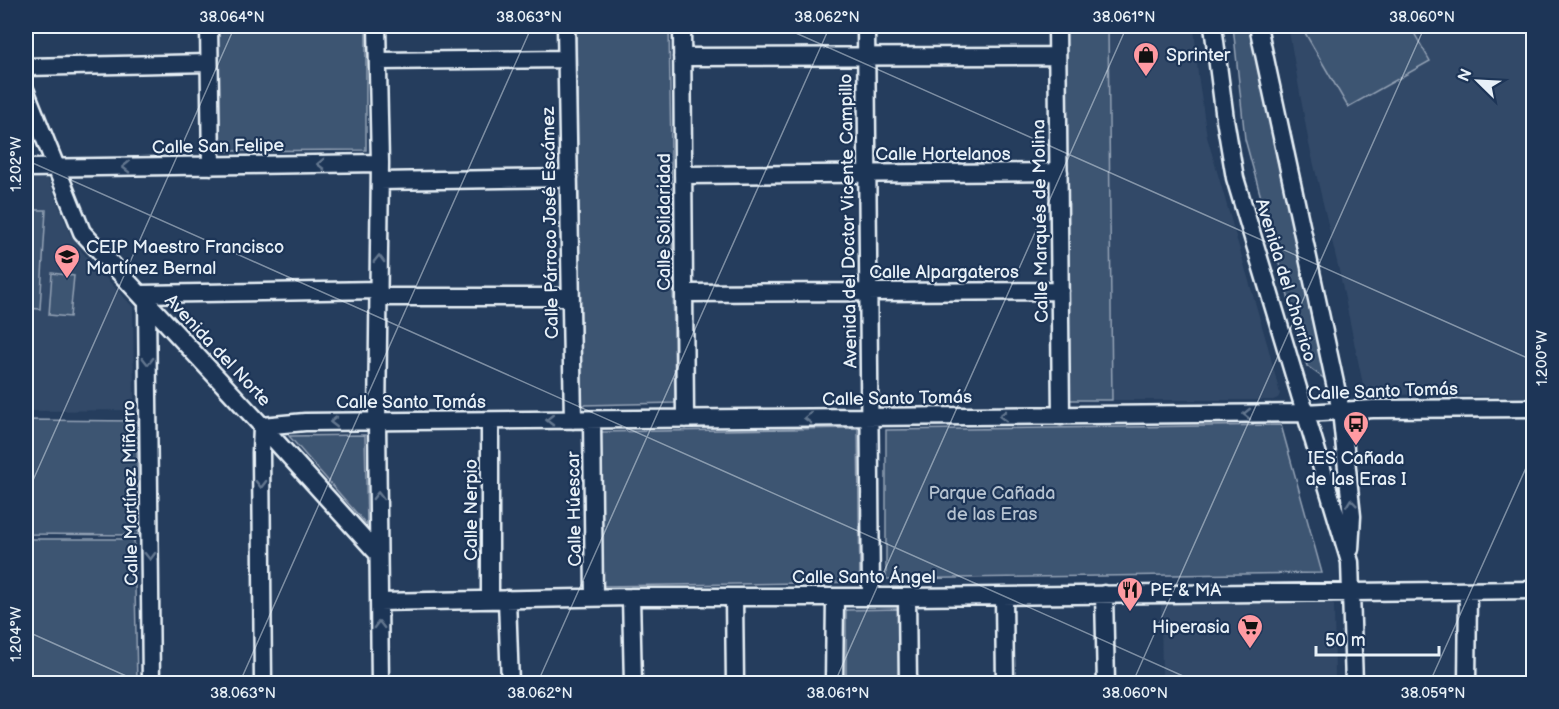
<svg xmlns="http://www.w3.org/2000/svg" width="1559" height="709" font-family="'Balsamiq Sans',sans-serif">
<rect width="100%" height="100%" fill="#253d5d"/>
<filter id="ink" filterUnits="userSpaceOnUse"><feTurbulence type="fractalNoise" baseFrequency=".0167" numOctaves="2"/><feDisplacementMap in="SourceGraphic" scale="12" xChannelSelector="R" yChannelSelector="G"/><feConvolveMatrix kernelMatrix="1 2 1 2 8 2 1 2 1" color-interpolation-filters="sRGB"/></filter>
<g filter="url(#ink)">
<path fill="#334a68" d="M1108,26H1194L1198,75L1207,137L1268,347L1280,394L1278,398L1273,400H1112Z
M1288,26H1533V397L1365,394L1339,270L1309,144Z
M26,174H46L70,234L83,253L133,307L134,410L26,411Z
M1329,600L1334,605L1335,683H1162L1161,603Z"/>
<path fill="#3e5472" stroke="#93a2b5" stroke-width="1.5" d="M216,26H366V150L217,151Z
M576,26H669L675,403L582,405Z
M1064,26H1108L1112,400H1068Z
M1233,26H1252L1329,382L1307,366L1245,139Z
M1301,26H1410L1430,61L1348,107Z
M26,210H46L40,309L26,308Z
M52,273L74,276L70,317L49,315Z
M26,420L137,421L138,535L26,534Z
M1281,425L1322,573L886,579V430Z
M858,428L860,582L603,586L600,432Z
M365,435L367,525L289,436Z
M26,539H134L137,683H26Z
M900,609L901,683H846V610Z"/>
<g fill="none" stroke-linecap="round" stroke-linejoin="round">
<defs>
<path id="street" d="M209,26L211,166
M377,26L380,163L377,422L380,684
M566,26L573,420
M682,26L685,419
M866,26L871,597
M1057,26L1061,416
M1213,26L1225,119L1235,178L1350,562L1354,684
M1258,26L1341,411L1352,516L1350,549
M682,57L1057,56
M378,61L566,59
M26,67L209,63
M26,92L82,232L262,426L378,554
M26,168L380,163
M683,175L1059,172
M380,181L569,178
M684,293L1060,291
M140,294L379,290
M378,297H571
M147,302L151,684
M592,420L594,598
M490,421V600
M1104,594L1106,684
M1004,596L1005,684
M631,597L633,684
M734,597L735,684
M907,597L908,684
M507,599L510,684
M379,602L631,597H907L1534,590
M263,684L261,453L262,426L305,422L1305,413L1373,409L1534,408
M834,684L835,597
M1467,684L1468,591"/>
</defs>
<use href="#street" stroke="#e8f1f8" stroke-width="21"/>
<use href="#street" stroke="#1d3557" stroke-width="16"/>
</g>
<defs><path id="oneway-chevron" d="M-2-3.5L2.5 0L-2 3.5" fill="none" stroke-width="1.6" stroke-linecap="round" stroke-linejoin="round" transform="scale(1.5)"/></defs>
<g stroke="#64778f">
<use href="#oneway-chevron" transform="translate(321 164) rotate(179)"/>
<use href="#oneway-chevron" transform="translate(126 167) rotate(179)"/>
<use href="#oneway-chevron" transform="translate(379 259) rotate(-89)"/>
<use href="#oneway-chevron" transform="translate(148 361) rotate(89)"/>
<use href="#oneway-chevron" transform="translate(1247 414) rotate(179)"/>
<use href="#oneway-chevron" transform="translate(1003 416) rotate(180)"/>
<use href="#oneway-chevron" transform="translate(808 418) rotate(179)"/>
<use href="#oneway-chevron" transform="translate(550 420) rotate(179)"/>
<use href="#oneway-chevron" transform="translate(334 422) rotate(180)"/>
<use href="#oneway-chevron" transform="translate(261 484) rotate(89)"/>
<use href="#oneway-chevron" transform="translate(378 496) rotate(-90)"/>
<use href="#oneway-chevron" transform="translate(1351 503) rotate(-96)"/>
<use href="#oneway-chevron" transform="translate(150 556) rotate(89)"/>
<use href="#oneway-chevron" transform="translate(379 625) rotate(-91)"/>
</g>
</g>
<path fill="none" stroke="#e8f1f8" stroke-width="1.5" stroke-opacity="0.45" d="M780,26L1534,361M26,160L1201,684M26,496L235,26M26,631L144,684M239,684L532,26M537,684L830,26M834,684L1127,26M1132,684L1425,26M1429,684L1534,450"/>
<defs>
<symbol id="shop-pin" viewBox="-11 -11 22 30"><path d="M0 17L-7.5 6A9.5 9.5 0 1 1 7.5 6Z" fill="#ff9aa2" stroke="#1d3557"/><path d="M-5-2.5h2.3a2.7 3.5 0 0 1 5.4 0H5L5.5 6h-11ZM-1.5-2.5h3a1.5 2.3 0 0 0-3 0Z" fill="#111"/></symbol>
<symbol id="school-pin" viewBox="-11 -11 22 30"><path d="M0 17L-7.5 6A9.5 9.5 0 1 1 7.5 6Z" fill="#ff9aa2" stroke="#1d3557"/><path d="M0-5L7-2L0 1L-7-2ZM-4 1L0 2.5L4 1V4Q0 6-4 4Z" fill="#111"/></symbol>
<symbol id="bus-pin" viewBox="-11 -11 22 30"><path d="M0 17L-7.5 6A9.5 9.5 0 1 1 7.5 6Z" fill="#ff9aa2" stroke="#1d3557"/><path d="M-5-6H5V4H4V6H2V4H-2V6H-4V4H-5ZM-3.5-4V0h7V-4ZM-3.5 1.2v1.5H-2V1.2ZM2 1.2v1.5H3.5V1.2Z" fill="#111"/></symbol>
<symbol id="restaurant-pin" viewBox="-11 -11 22 30"><path d="M0 17L-7.5 6A9.5 9.5 0 1 1 7.5 6Z" fill="#ff9aa2" stroke="#1d3557"/><path d="M-5-6h1v4h1v-4h1v4h1v-4h1v5L-1.5 .5V6h-2V.5L-5-1ZM5-6V6H3V1.5H1.5Q1.5-4 5-6Z" fill="#111"/></symbol>
<symbol id="supermarket-pin" viewBox="-11 -11 22 30"><path d="M0 17L-7.5 6A9.5 9.5 0 1 1 7.5 6Z" fill="#ff9aa2" stroke="#1d3557"/><path d="M-6-5.5h2.5l.6 2H6L4.5 2H-2.5L-4.4-4H-6ZM-1.5 3.2a1.3 1.3 0 1 0 .1 0ZM3 3.2a1.3 1.3 0 1 0 .1 0Z" fill="#111"/></symbol>
</defs>
<g fill-rule="evenodd">
<use href="#shop-pin" x="1131" y="40" width="30" height="40"/>
<use href="#school-pin" x="52" y="242" width="30" height="40"/>
<use href="#bus-pin" x="1341" y="409" width="30" height="40"/>
<use href="#restaurant-pin" x="1115" y="575" width="30" height="40"/>
<use href="#supermarket-pin" x="1235" y="612" width="30" height="40"/>
</g>
<g text-anchor="middle" stroke-width="4.5" stroke-linejoin="round" paint-order="stroke">
<g font-size="18" fill="#e8f1f8" stroke="#1d3557" text-anchor="start">
<text x="1166" y="61">Sprinter</text>
<text x="86" y="253">CEIP Maestro Francisco<tspan x="86" dy="21">Martínez Bernal</tspan></text>
<text x="1356" y="464" text-anchor="middle">IES Cañada<tspan x="1356" dy="21">de las Eras I</tspan></text>
<text x="1150" y="596">PE &amp; MA</text>
<text x="1230" y="633" text-anchor="end">Hiperasia</text>
</g>
<g font-size="18" fill="#e8f1f8" stroke="#1d3557">
<text transform="translate(218 146) rotate(-1)" y="6">Calle San Felipe</text>
<text x="943" y="160">Calle Hortelanos</text>
<text transform="translate(848 221) rotate(-91)" y="6">Avenida del Doctor Vicente Campillo</text>
<text transform="translate(1040 221) rotate(-91)" y="6">Calle Marqués de Molina</text>
<text transform="translate(664 222) rotate(-90)" y="6">Calle Solidaridad</text>
<text transform="translate(550 223) rotate(-91)" y="6">Calle Párroco José Escámez</text>
<text x="944" y="278">Calle Alpargateros</text>
<text transform="translate(1286 280) rotate(73)" y="6">Avenida del Chorrico</text>
<text transform="translate(218 350) rotate(47)" y="6">Avenida del Norte</text>
<text transform="translate(1383 391) rotate(-2)" y="6">Calle Santo Tomás</text>
<text transform="translate(897 398) rotate(-1)" y="6">Calle Santo Tomás</text>
<text x="411" y="408">Calle Santo Tomás</text>
<text transform="translate(130 493) rotate(-91)" y="6">Calle Martínez Miñarro</text>
<text transform="translate(574 509) rotate(-91)" y="6">Calle Húescar</text>
<text transform="translate(471 510) rotate(-90)" y="6">Calle Nerpio</text>
<text x="864" y="583">Calle Santo Ángel</text>
</g>
<g font-size="18" fill="#b5c2d0" stroke="#1d3557">
<text x="992" y="499">Parque Cañada<tspan x="992" dy="21">de las Eras</tspan></text>
</g>
</g>
<rect width="1559" height="709" fill="none" stroke="#1d3557" stroke-width="66"/>
<g transform="translate(1478 81) rotate(294)" stroke="#1d3557" stroke-width="4.5" paint-order="stroke">
<path d="M0-4.5L10 22L0 15L-10 22Z" fill="#e8f1f8"/>
<text y="-9" font-size="16" font-weight="bold" text-anchor="middle" fill="#e8f1f8">N</text>
</g>
<path d="M1316 646v9h123v-9" fill="none" stroke="#e8f1f8" stroke-width="3"/>
<text x="1325" y="646" font-size="18" fill="#e8f1f8" stroke="#1d3557" stroke-width="4.5" paint-order="stroke">50 m</text>
<rect x="33" y="33" width="1493" height="643" fill="none" stroke="#e8f1f8" stroke-width="2"/>
<g font-size="15" text-anchor="middle" fill="#e8f1f8">
<text x="232" y="22">38.064°N</text>
<text x="529" y="22">38.063°N</text>
<text x="827" y="22">38.062°N</text>
<text x="1124" y="22">38.061°N</text>
<text x="1422" y="22">38.060°N</text>
<text transform="translate(16 164) rotate(-90)" y="5">1.202°W</text>
<text transform="translate(1542 358) rotate(-90)" y="5">1.200°W</text>
<text transform="translate(16 634) rotate(-90)" y="5">1.204°W</text>
<text x="243" y="698">38.063°N</text>
<text x="540" y="698">38.062°N</text>
<text x="838" y="698">38.061°N</text>
<text x="1135" y="698">38.060°N</text>
<text x="1433" y="698">38.059°N</text>
</g>
</svg>
